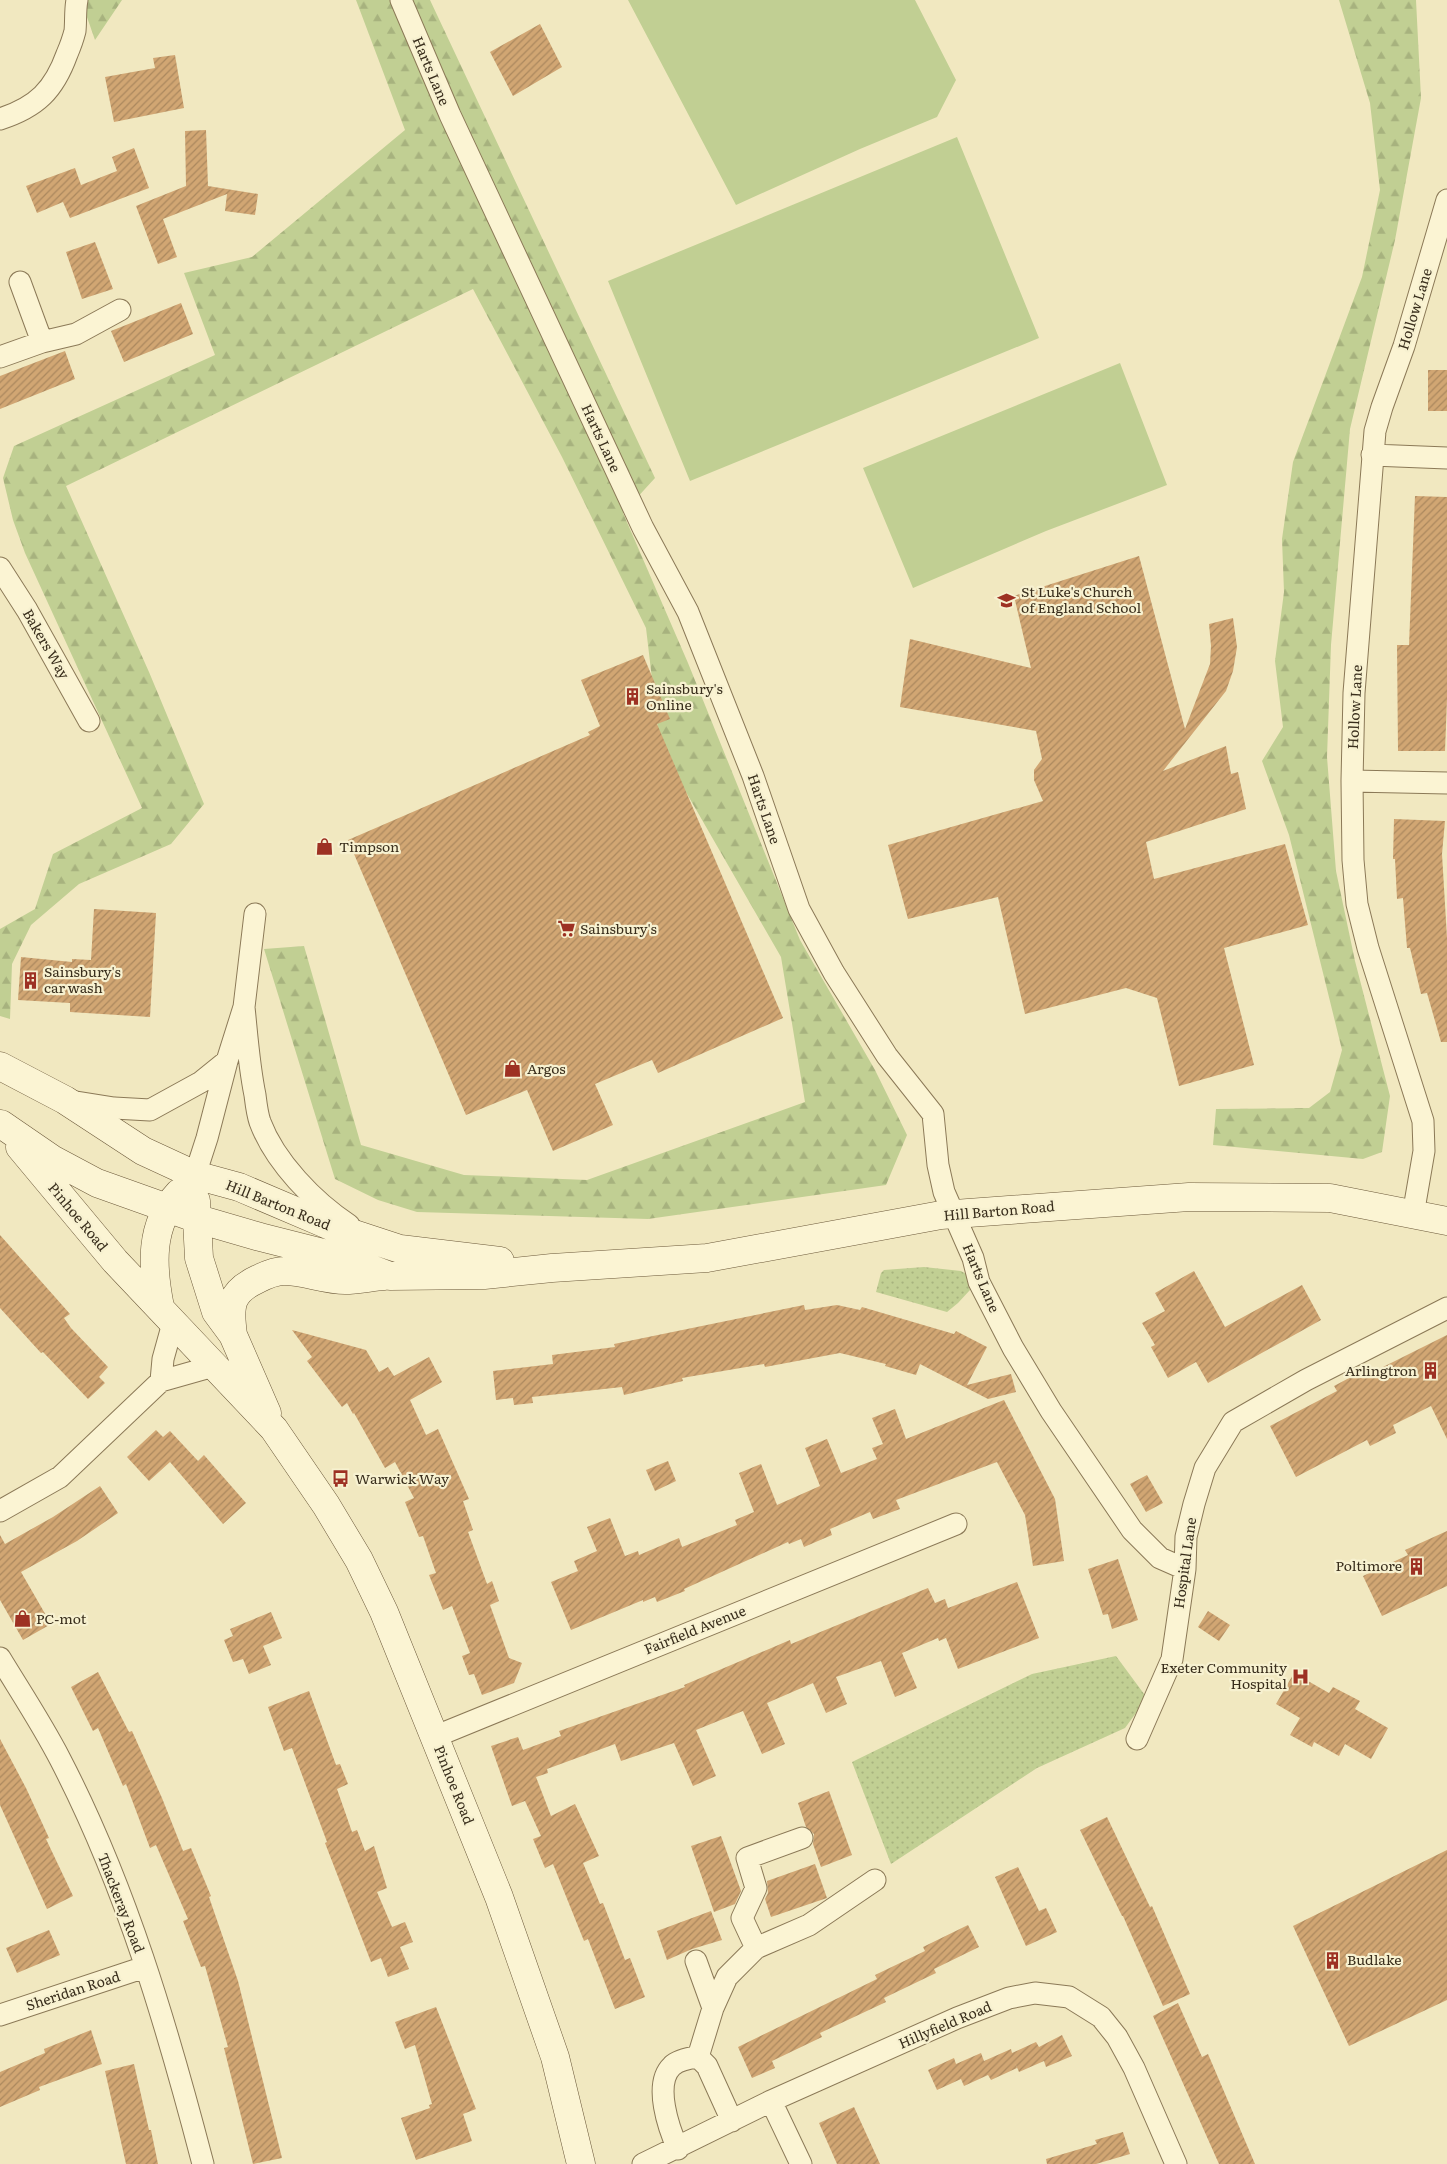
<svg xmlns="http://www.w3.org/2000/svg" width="1447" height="2164" font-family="Literata,serif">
<defs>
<pattern id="grass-dots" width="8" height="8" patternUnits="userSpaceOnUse" patternTransform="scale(1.25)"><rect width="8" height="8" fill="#c1cf93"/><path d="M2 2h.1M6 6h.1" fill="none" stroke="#a7b27e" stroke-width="1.8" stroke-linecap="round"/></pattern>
<pattern id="forest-firs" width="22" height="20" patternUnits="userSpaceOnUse" patternTransform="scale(1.25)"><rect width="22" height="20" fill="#c1cf93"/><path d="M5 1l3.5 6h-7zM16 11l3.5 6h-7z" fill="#a7b27e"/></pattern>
<pattern id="building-hatch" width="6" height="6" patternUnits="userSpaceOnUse" patternTransform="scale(1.25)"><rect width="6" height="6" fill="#d1a673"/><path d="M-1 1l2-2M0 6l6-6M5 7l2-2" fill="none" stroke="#ab885e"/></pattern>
</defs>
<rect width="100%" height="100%" fill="#f1e8c0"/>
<path fill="url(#grass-dots)" d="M924,1267L961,1271L966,1274L970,1290L958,1303L947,1312L876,1292L881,1273L884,1270Z
M1116,1656L1147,1698L1125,1728L1037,1768L891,1864L852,1762L1032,1674Z"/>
<path fill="url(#forest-firs)" d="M81,0H122L95,40Z
M356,0H430L655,478L623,513L688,663L800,940L875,1070L907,1135L886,1185L648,1219L417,1212L378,1200L335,1179L264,949L304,946L361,1145L464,1175L587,1180L805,1102L781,957L660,747L646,628L562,457L473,289L66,486L149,672L204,804L171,844L79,884L31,925L12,964L10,1019L0,1016V929L35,909L53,854L142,808L25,553L13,520L3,478L14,446L215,355L184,273L252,257L405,130Z
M1339,0H1416L1421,98L1395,240L1350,429L1331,645L1327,757L1336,871L1355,961L1390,1096L1382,1152L1363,1159L1213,1145L1216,1109L1309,1108L1330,1092L1342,1050L1289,835L1262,761L1283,727L1275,661L1284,592L1282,539L1293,462L1362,277L1380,190L1370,103Z"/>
<path fill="#c1cf93" d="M628,0H915L956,80L937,117L860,149L736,205Z
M957,137L1039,338L690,481L608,281Z
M1120,363L1167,485L1046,531L913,588L863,468Z"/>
<path fill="url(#building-hatch)" d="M540,24L562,67L513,96L490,52Z
M175,55L184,108L114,122L105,77L155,68L153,58Z
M206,130L208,186L258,194L255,215L225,211L227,194L163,219L177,257L158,264L136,206L186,186L185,131Z
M134,148L149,188L70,218L63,202L37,213L26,186L75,168L81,185L117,171L112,157Z
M95,242L113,289L82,299L66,252Z
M181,303L193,334L124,362L111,331Z
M65,351L75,379L0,409V376Z
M1428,370H1447V411H1428Z
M1415,496L1447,497V699L1445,751H1398L1397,645H1409Z
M1139,556L1185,729L1210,664L1211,646L1209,624L1233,618L1237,647L1233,671L1226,691L1163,771L1226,746L1231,774L1238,772L1246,809L1146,842L1154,879L1285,844L1308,925L1224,948L1254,1065L1179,1086L1157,998L1126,988L1025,1014L998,897L908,919L888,845L1043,801L1034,780V770L1042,759L1036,731L900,707L910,639L1031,668L1014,596Z
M643,655L670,719L657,724L783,1018L658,1073L652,1060L595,1084L613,1125L553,1151L527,1090L466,1115L348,840L590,735L588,732L600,726L581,680Z
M1394,819L1445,821L1442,854L1447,938V1042H1441L1427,993L1421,994L1410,948H1407L1403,898L1397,899L1395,859H1393Z
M94,909L156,913L150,1017L70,1012V1003L18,1000L21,957L72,962V959L91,960Z
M0,1235L70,1314L64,1318L71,1328L108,1367L99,1377L105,1383L88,1399L43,1352L41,1353L0,1308Z
M1194,1271L1225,1327L1302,1285L1321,1320L1208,1383L1196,1362L1168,1378L1151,1347L1155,1345L1142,1323L1165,1311L1155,1293Z
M804,1305L805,1310L837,1305L860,1310L862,1307L954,1334L956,1331L987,1347L967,1385L1011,1374L1016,1392L988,1399L920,1364L916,1375L885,1366L886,1364L840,1353L765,1367L764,1364L682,1378L683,1381L624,1395L622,1387L532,1397L533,1403L514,1405L513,1398L496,1400L493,1371L553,1364L552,1355L615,1347L614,1344Z
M292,1330L366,1350L379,1372L388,1367L394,1376L429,1357L442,1382L410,1400L426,1435L438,1429L469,1499L463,1501L473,1530L468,1532L487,1584L492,1581L499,1601L490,1605L509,1658L522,1663L514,1683L482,1695L474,1674L469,1675L462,1656L470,1653L452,1606L443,1610L429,1575L436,1573L423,1536L419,1537L405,1502L414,1498L395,1462L385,1468L354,1413L353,1414L347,1403L342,1407L307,1361L312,1357Z
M1447,1335V1439L1431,1406L1393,1425L1396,1433L1370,1446L1367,1440L1296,1477L1270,1426L1337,1391L1334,1386L1368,1368L1371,1373Z
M1004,1400L1055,1499L1064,1561L1033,1566L1025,1515L997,1462L896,1500L900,1509L873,1519L870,1512L830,1529L832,1535L804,1547L801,1539L789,1544L788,1542L684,1589L685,1591L657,1602L655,1597L643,1602V1600L571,1630L551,1582L578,1571L574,1561L597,1551L587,1527L610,1518L625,1556L638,1551L639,1555L679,1538L682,1547L737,1525L735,1520L754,1512L739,1473L761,1464L777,1505L820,1486L805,1448L827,1439L841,1473L877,1459L872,1448L883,1444L872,1418L895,1409L906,1439Z
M156,1430L163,1437L170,1431L198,1461L204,1455L246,1503L223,1524L170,1462L149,1481L127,1457Z
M668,1461L676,1481L655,1491L646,1470Z
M1147,1475L1163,1503L1146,1512L1130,1484Z
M100,1486L118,1513L77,1541L21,1572L51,1624L23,1640L0,1600V1535L5,1544L53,1517Z
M1447,1531V1586L1382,1616L1363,1576L1408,1555L1405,1550Z
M1118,1559L1138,1620L1112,1629L1108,1614L1103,1615L1088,1569Z
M1017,1582L1039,1638L958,1669L946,1638L939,1641L938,1638L902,1653L917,1688L895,1697L881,1661L836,1677L847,1704L826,1713L813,1683L767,1703L785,1744L762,1754L743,1711L696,1730L716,1776L693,1786L674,1743L621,1761L615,1744L547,1769L548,1773L536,1777L551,1816L575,1804L599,1856L583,1863L600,1904L603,1903L625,1960L630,1958L645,1997L615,2009L588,1939L584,1941L553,1864L545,1868L533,1839L541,1836L525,1801L512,1806L491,1746L518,1737L523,1750L561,1736L559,1731L685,1687L684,1685L790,1640L791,1644L928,1588L935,1603L945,1599L948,1608Z
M1208,1611L1230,1625L1219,1641L1198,1627Z
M271,1612L282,1638L263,1646L271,1665L249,1674L243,1659L233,1662L224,1640L233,1636L230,1629Z
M98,1672L129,1732L132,1731L162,1798L183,1851L191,1848L211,1896L209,1897L238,1981L282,2158L253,2164L224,2048L228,2047L205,1966L201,1967L183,1921L188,1919L156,1845L150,1848L126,1784L123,1786L98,1728L93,1731L71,1687Z
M1294,1673L1329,1693L1333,1687L1360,1701L1355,1709L1388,1728L1371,1759L1345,1744L1339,1756L1314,1742L1312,1747L1290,1735L1300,1718L1276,1704Z
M309,1691L336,1765L340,1764L348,1784L337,1789L352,1832L357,1830L365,1851L374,1846L387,1888L377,1892L392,1927L405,1922L413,1942L400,1947L409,1969L388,1977L381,1958L371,1962L325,1843L327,1842L292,1748L284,1751L268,1707Z
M0,1739L26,1788L49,1838L46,1839L73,1896L47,1909L0,1805Z
M829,1791L852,1855L821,1867L813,1844L814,1834L806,1827L798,1803Z
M1107,1817L1150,1907L1152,1906L1190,1994L1163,2006L1123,1916H1122L1080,1830Z
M721,1836L741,1891L735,1904L714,1912L691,1846Z
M1447,1850V2000L1349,2046L1293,1926Z
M815,1864L827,1898L771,1917L765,1899L768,1893L767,1881Z
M1018,1867L1039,1911L1046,1908L1057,1932L1026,1946L995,1877Z
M711,1911L722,1940L692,1949L667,1960L657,1931Z
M968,1925L979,1947L934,1969L936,1973L884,1998L886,2002L820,2033L822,2037L772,2061L775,2068L752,2078L738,2047L877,1979L875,1975L925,1951L923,1947Z
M49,1930L60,1955L17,1973L6,1948Z
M1178,2003L1202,2057L1208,2054L1255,2164H1219L1153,2016Z
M436,2007L476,2109L463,2114L472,2141L416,2160L401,2118L430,2108L429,2105L432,2104L415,2045L405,2049L395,2022Z
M91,2030L102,2064L39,2087L40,2090L0,2107V2072L45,2053L44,2049Z
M1062,2035L1072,2056L1046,2067L1044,2061L1019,2072L1015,2063L1017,2068L991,2080L988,2075L964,2086L961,2079L937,2090L928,2070L954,2058L956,2064L981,2053L984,2061L1011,2049L1012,2053L1036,2042L1039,2047Z
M134,2064L149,2130H151L158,2164H126L105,2071Z
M854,2107L880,2164H837L819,2123Z
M1123,2132L1130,2154L1096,2164H1047L1046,2159L1097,2144L1095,2140Z"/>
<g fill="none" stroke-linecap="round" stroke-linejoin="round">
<defs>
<path id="street" d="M401,0L450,115L643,528L688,612L753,776L799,909L834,973L887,1056L933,1114L938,1165L944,1192L973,1258L979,1282L1013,1348L1051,1411L1132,1530L1160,1558L1185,1569
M0,119C37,107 54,90 67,54C70,47 73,39 75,31C76,21 75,10 77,0
M20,282L42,342
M0,357L42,342L76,334L120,310
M1372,455L1447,458
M0,568L27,610L89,721
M1352,781L1447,783
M244,1007C247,1036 249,1066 255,1095C256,1103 257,1113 260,1122C275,1162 314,1202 349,1225
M70,1101L114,1108L150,1110L201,1082L227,1061
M195,1175L207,1138L227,1061L244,1007L255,914
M1413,1215L1424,1151L1423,1121L1368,948L1357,904L1353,860L1352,781L1354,693L1375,431L1382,407L1404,346L1447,200
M161,1381L163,1359L173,1323
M0,1511L60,1477L161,1381L214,1366
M0,1658C20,1691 42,1724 60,1759C126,1886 167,2026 203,2164
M434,1737L956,1524
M1137,1739L1172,1659L1185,1569L1186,1537L1194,1504L1205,1468L1233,1422L1306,1380L1447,1308
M756,1948L742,1918L756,1888L747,1858L802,1838
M696,1961L713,2008
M0,2015L145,1967
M771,2101L801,2164
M732,2121L707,2066L698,2057L713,2008L727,1977L756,1948L809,1925L875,1880
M678,2149C669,2129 653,2084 672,2066C678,2060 690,2058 698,2057
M643,2164L771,2101L957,2018L1009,1998L1035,1993L1069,1997L1101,2017L1117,2037L1134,2068L1176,2164"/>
<path id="secondary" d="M0,1066L65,1100L143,1151L195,1175L239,1187L333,1227L400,1249L500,1261
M1,1124L52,1159L97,1183L198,1219L260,1237L343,1258L390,1276L484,1275L552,1268L707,1258L941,1215L1189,1197L1330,1198L1447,1221
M20,1147L115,1261L274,1429L326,1505L359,1560L384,1612L499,1897L555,2057L581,2164
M196,1201L199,1258L216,1312L233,1335L267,1413
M160,1307C152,1267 149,1225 179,1193
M233,1335C229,1305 230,1292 258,1279C266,1275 276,1271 284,1271C304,1271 325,1280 345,1280C358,1280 371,1277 384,1276"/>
</defs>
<use href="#street" stroke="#8b7957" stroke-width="23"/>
<use href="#secondary" stroke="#6c593a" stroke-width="29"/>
<use href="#street" stroke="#fbf4d3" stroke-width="21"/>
<use href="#secondary" stroke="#fbf4d3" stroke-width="28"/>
</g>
<defs>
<symbol id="school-bare" viewBox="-9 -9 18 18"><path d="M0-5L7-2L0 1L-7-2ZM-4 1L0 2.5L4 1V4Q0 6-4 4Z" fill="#9d3123" stroke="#f7f1d0" stroke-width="2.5" paint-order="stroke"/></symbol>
<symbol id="building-bare" viewBox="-9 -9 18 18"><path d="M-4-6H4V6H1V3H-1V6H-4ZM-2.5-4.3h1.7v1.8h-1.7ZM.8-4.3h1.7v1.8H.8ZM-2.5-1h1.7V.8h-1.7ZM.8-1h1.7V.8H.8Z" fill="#9d3123" stroke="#f7f1d0" stroke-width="2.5" paint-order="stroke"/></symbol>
<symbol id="shop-bare" viewBox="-9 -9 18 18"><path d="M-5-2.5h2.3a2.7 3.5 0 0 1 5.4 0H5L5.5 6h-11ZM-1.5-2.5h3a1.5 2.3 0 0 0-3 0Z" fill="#9d3123" stroke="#f7f1d0" stroke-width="2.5" paint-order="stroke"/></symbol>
<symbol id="supermarket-bare" viewBox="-9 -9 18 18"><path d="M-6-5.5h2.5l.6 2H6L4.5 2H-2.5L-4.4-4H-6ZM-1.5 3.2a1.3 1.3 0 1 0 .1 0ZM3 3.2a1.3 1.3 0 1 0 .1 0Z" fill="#9d3123" stroke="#f7f1d0" stroke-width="2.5" paint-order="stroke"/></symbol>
<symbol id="bus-bare" viewBox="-9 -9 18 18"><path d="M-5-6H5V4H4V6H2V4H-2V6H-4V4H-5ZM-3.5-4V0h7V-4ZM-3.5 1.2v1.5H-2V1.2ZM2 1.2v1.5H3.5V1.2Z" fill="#9d3123" stroke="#f7f1d0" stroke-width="2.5" paint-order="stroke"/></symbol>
<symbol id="hospital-bare" viewBox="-9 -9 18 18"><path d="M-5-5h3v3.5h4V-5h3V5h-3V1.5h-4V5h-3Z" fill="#9d3123" stroke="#f7f1d0" stroke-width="2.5" paint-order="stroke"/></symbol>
</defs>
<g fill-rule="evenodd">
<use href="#school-bare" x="994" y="588" width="25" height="25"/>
<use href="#building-bare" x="620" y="684" width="25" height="25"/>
<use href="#shop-bare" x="312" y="834" width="25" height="25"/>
<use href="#supermarket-bare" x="554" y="916" width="25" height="25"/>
<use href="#building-bare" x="18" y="968" width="25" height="25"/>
<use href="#shop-bare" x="500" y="1056" width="25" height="25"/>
<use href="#building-bare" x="1418" y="1358" width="25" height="25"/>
<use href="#bus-bare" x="328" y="1466" width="25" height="25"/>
<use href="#building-bare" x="1404" y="1554" width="25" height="25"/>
<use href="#shop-bare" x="10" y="1606" width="25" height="25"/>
<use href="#hospital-bare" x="1288" y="1664" width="25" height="25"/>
<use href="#building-bare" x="1320" y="1948" width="25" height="25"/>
</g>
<g text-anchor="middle" stroke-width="4.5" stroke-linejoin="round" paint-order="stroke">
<g font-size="14" fill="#392e1c" stroke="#f7f1d0">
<text transform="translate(431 71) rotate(67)" y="5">Harts Lane</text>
<text transform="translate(1415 309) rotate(-73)" y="5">Hollow Lane</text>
<text transform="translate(601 438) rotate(65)" y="5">Harts Lane</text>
<text transform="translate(46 644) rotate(60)" y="5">Bakers Way</text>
<text transform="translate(1355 707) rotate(-87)" y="5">Hollow Lane</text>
<text transform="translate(764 809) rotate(71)" y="5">Harts Lane</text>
<text transform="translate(278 1205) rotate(22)" y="5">Hill Barton Road</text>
<text transform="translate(999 1211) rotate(-5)" y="5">Hill Barton Road</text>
<text transform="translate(78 1217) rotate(50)" y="5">Pinhoe Road</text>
<text transform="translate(981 1278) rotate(67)" y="5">Harts Lane</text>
<text transform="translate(1185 1563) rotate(-82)" y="5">Hospital Lane</text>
<text transform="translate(695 1630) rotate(-22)" y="5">Fairfield Avenue</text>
<text transform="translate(454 1785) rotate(68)" y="5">Pinhoe Road</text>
<text transform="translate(121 1903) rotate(69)" y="5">Thackeray Road</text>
<text transform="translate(73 1991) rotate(-18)" y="5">Sheridan Road</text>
<text transform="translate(945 2025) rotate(-23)" y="5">Hillyfield Road</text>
</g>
<g font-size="14" fill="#392e1c" stroke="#f7f1d0" text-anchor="start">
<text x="1021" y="597">St Luke's Church<tspan x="1021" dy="16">of England School</tspan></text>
<text x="646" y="694">Sainsbury's<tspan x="646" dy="16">Online</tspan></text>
<text x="339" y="852">Timpson</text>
<text x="580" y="934">Sainsbury's</text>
<text x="44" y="977">Sainsbury's<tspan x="44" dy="16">car wash</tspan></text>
<text x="527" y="1074">Argos</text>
<text x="1417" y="1376" text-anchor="end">Arlingtron</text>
<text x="355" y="1484">Warwick Way</text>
<text x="1402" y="1571" text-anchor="end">Poltimore</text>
<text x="36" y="1624">PC-mot</text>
<text x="1287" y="1673" text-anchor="end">Exeter Community<tspan x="1287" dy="16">Hospital</tspan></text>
<text x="1347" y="1965">Budlake</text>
</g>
</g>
</svg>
